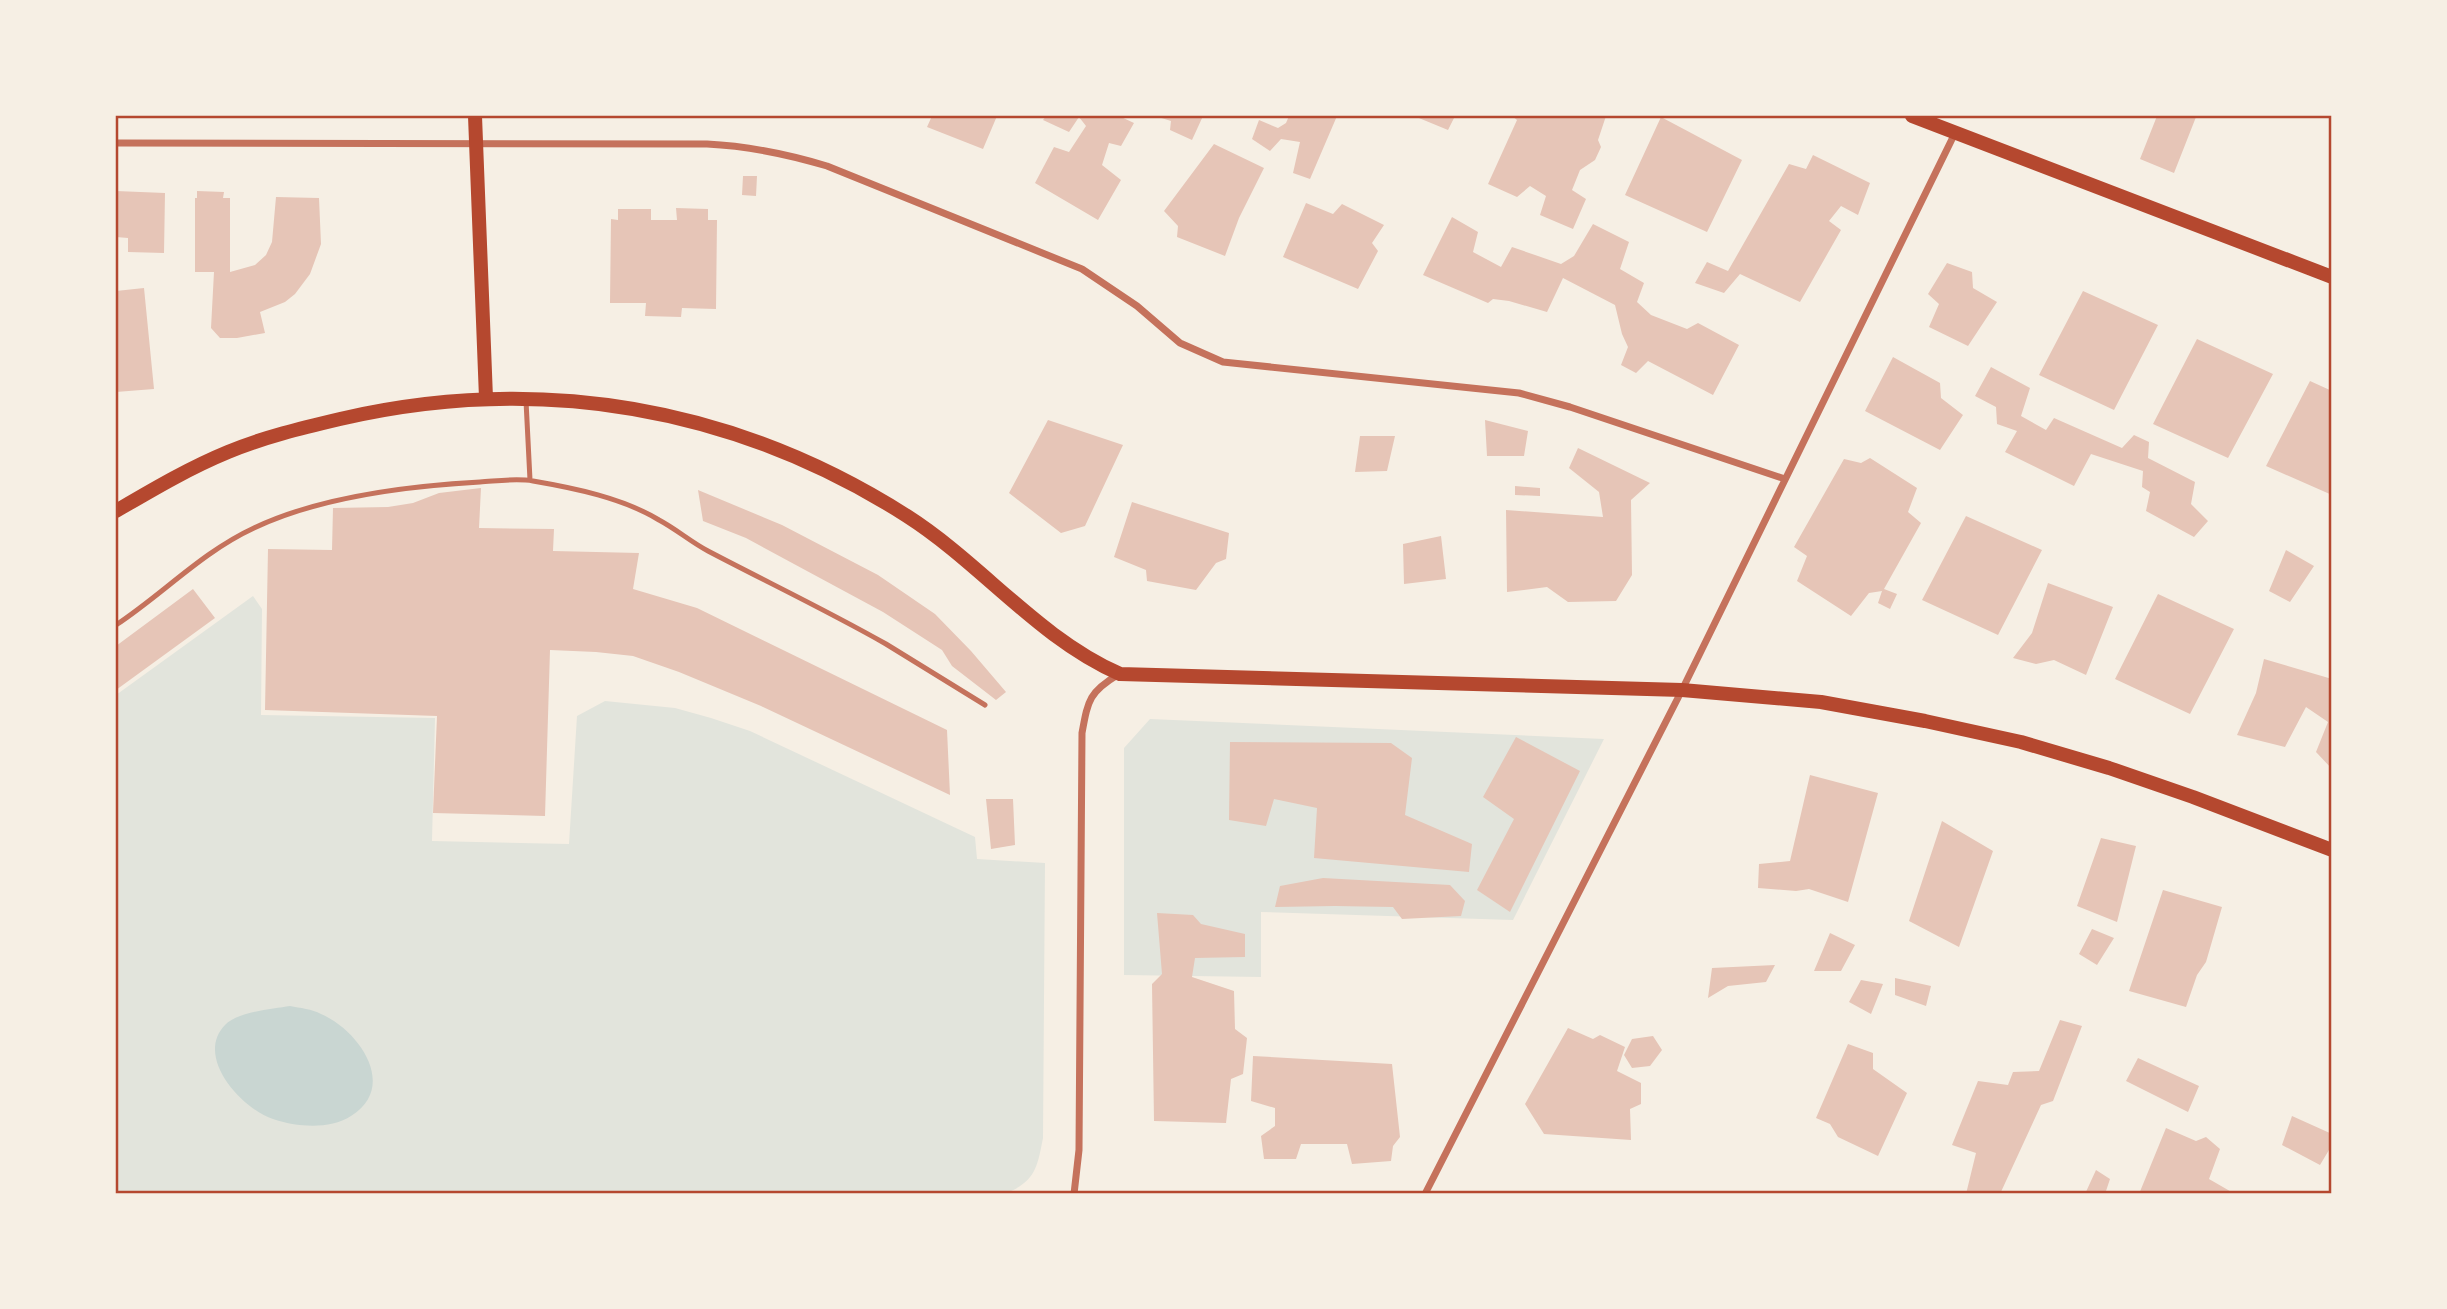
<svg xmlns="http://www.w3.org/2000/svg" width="2447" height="1309" font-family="'Archivo Narrow',sans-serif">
<rect width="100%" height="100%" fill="#f6efe4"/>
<path fill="#e2e4dc" d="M253,596L262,609L261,715L435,718L432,841L569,844L577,716L605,701L675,708L711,718L750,731L975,837L977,859L1045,863L1043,1138C1037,1169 1035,1182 1004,1194L116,1193V695Z
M1150,719L1604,739L1513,920L1261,912V977L1124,975V748Z"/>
<path fill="#c9d6d2" d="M290,1006C300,1008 312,1009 321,1014C360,1031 398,1087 351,1116C329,1130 297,1127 273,1119C242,1109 194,1057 225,1025C237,1012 272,1009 290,1006Z"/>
<path fill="#e6c5b7" d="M932,116H997L983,149L927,127Z
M1046,116H1119L1134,123L1121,146L1109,143L1102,165L1121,180L1098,220L1035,183L1054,147L1069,152L1086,126L1079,117L1069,132L1043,120Z
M1155,116H1203L1192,140L1170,130L1171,121Z
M1289,116H1337L1310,179L1293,173L1300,142L1281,139L1270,151L1252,139L1259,120L1278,128L1286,123Z
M1414,116H1455L1448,130Z
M1512,116H1606L1598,140L1601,147L1595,160L1580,170L1572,190L1586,199L1573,229L1540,215L1546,196L1530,186L1517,197L1488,184L1517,120Z
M2157,116L2196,117L2174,173L2140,159Z
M1661,117L1742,160L1707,232L1625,195Z
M1214,144L1264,168L1239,218L1225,256L1177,237L1178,226L1164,211Z
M1813,155L1870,183L1858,215L1841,206L1829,221L1841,230L1800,302L1740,274L1724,293L1695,283L1707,262L1728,271L1789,164L1806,169Z
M743,176H757L756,196L742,195Z
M116,191L165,193L164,253L128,252V238L116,237Z
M197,191L224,192L223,198H230V272L255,265L266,255L272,242L276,197L319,198L321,244L310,274L295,294L285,302L260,312L265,333L237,338H220L211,328L214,272H195V198H197Z
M1306,203L1333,214L1342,204L1384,225L1372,243L1378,251L1358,289L1283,257Z
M676,208L708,209V220H717L716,309L682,308L681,317L645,316L646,303H610L611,219L618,220V209H651V220H677Z
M1452,217L1478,232L1473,252L1501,267L1512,247L1561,264L1574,256L1593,224L1629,242L1620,269L1644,283L1637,302L1651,315L1687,329L1698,323L1739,345L1713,395L1648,361L1636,373L1621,365L1628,347L1622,334L1615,305L1563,278L1547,312L1509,301L1493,299L1488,303L1423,275Z
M1947,263L1972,272L1973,288L1997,302L1968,346L1929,327L1939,304L1928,294Z
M144,288L154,389L116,392V291Z
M2083,291L2158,325L2114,410L2039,375Z
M2197,339L2273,374L2228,458L2153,424Z
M1893,357L1940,383L1941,398L1963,415L1940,450L1865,411Z
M1991,367L2030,388L2021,416L2046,430L2054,418L2122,448L2134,435L2149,442L2148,458L2195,482L2191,504L2208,521L2194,537L2146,511L2150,492L2142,487L2143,471L2091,454L2074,486L2005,452L2017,431L1997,424L1996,407L1975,396Z
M2310,381L2332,391V495L2266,466Z
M1048,420L1123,445L1085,526L1061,533L1009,493Z
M1485,420L1528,431L1524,456H1487Z
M1360,436H1395L1387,471L1355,472Z
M1578,448L1650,483L1631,500L1632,575L1616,601L1568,602L1547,587L1507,592L1506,510L1603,517L1599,492L1569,468Z
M1870,458L1917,488L1908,512L1921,523L1884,589L1897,594L1890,609L1878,603L1882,591L1869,593L1851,616L1797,581L1807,556L1794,547L1844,459L1861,463Z
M1515,486L1540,488V496L1515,495Z
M481,488L479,528L554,529L553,551L639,553L633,589L697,608L947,730L950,795L761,706L679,672L633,656L596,652L550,650L545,816L433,813L437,716L265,710L268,549L332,550L333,508L388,507L413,503L439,493Z
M698,490L782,525L878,575L935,614L971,651L1006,692L996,700L952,666L942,650L883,612L746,538L703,521Z
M1132,502L1229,533L1226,559L1216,563L1196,590L1147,581L1146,570L1114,557Z
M1966,516L2042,550L1998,635L1922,600Z
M1441,536L1446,579L1404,584L1403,544Z
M2286,550L2314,566L2290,602L2269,591Z
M2048,583L2113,607L2086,675L2054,660L2036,664L2013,658L2032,633Z
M193,589L215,618L116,690V646Z
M2158,594L2234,629L2190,714L2115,679Z
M2264,659L2332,679V769L2316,752L2328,722L2306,707L2285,747L2237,735L2256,693Z
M1516,737L1580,771L1510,912L1477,890L1514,819L1483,797Z
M1230,742L1391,743L1412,758L1405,815L1472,844L1469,872L1314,858L1317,808L1274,799L1266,826L1229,820Z
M1810,775L1878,793L1848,902L1809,889L1796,891L1758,888L1759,864L1790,861Z
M986,799H1013L1015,845L991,849Z
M1942,821L1993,851L1959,947L1909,921Z
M2101,838L2136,846L2117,922L2077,906Z
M1323,878L1450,885L1465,901L1461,916L1402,919L1393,907L1335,906L1275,907L1280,886Z
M2163,890L2222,907L2206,962L2197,975L2186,1007L2129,991Z
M1157,913L1193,915L1201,924L1245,934V957L1195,958L1192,977L1234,991L1235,1029L1247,1038L1243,1074L1231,1079L1226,1123L1154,1121L1152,984L1162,974Z
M2092,929L2114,938L2097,965L2079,954Z
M1830,933L1855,945L1841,971H1814Z
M1775,965L1766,982L1728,986L1708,998L1712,968Z
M1895,978L1931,986L1926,1006L1895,995Z
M1861,980L1883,984L1871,1014L1849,1002Z
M2060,1020L2082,1026L2053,1101L2041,1105L2000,1194H1966L1976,1153L1952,1145L1978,1081L2008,1085L2013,1072L2039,1071Z
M1568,1028L1593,1039L1600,1035L1625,1047L1617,1071L1641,1083V1104L1630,1109L1631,1140L1544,1134L1525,1104Z
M1653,1036L1662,1050L1650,1066L1632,1068L1624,1055L1632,1039Z
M1848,1044L1873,1053V1069L1907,1093L1878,1156L1838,1137L1830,1124L1816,1118Z
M1253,1056L1392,1064L1400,1137L1393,1146L1391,1161L1352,1164L1347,1144H1301L1296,1159H1264L1261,1136L1275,1126V1108L1251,1101Z
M2138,1058L2199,1086L2188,1112L2126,1081Z
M2292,1116L2332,1134V1145L2320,1165L2282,1145Z
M2166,1128L2196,1141L2206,1137L2220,1149L2209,1179L2235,1194H2139Z
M2096,1170L2110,1179L2105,1194H2085Z"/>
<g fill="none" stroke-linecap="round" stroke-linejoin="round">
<path stroke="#c5725c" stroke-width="5" d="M526,401L530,480
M116,625C163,594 202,552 254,528C319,497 408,486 480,482C497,481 516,478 533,481C574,488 623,498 659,520C676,529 691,542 708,551C767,582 828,611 886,644C919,664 952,685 985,705"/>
<path stroke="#c5725c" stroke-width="7" d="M116,143L707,144C749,146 787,154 827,166L1082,269L1137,306L1180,343L1223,362L1519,393L1570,407L1785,479
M1074,1194L1079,1150L1082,733C1088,700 1089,692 1119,674
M1425,1194L1682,690L1955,133"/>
<path stroke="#b5482f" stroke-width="14" d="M475,116L486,398
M1912,116L2332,277
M116,511C152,490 189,468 228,452C264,437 302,428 340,419C539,373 734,406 907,516C982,564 1038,638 1120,674L1682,690L1821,702L1925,721L2021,742L2109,768L2193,797L2332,850"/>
</g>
<rect width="2447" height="1309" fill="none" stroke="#f6efe4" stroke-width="234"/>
<rect x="117" y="117" width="2213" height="1075" fill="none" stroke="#b5482f" stroke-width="2.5"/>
</svg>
